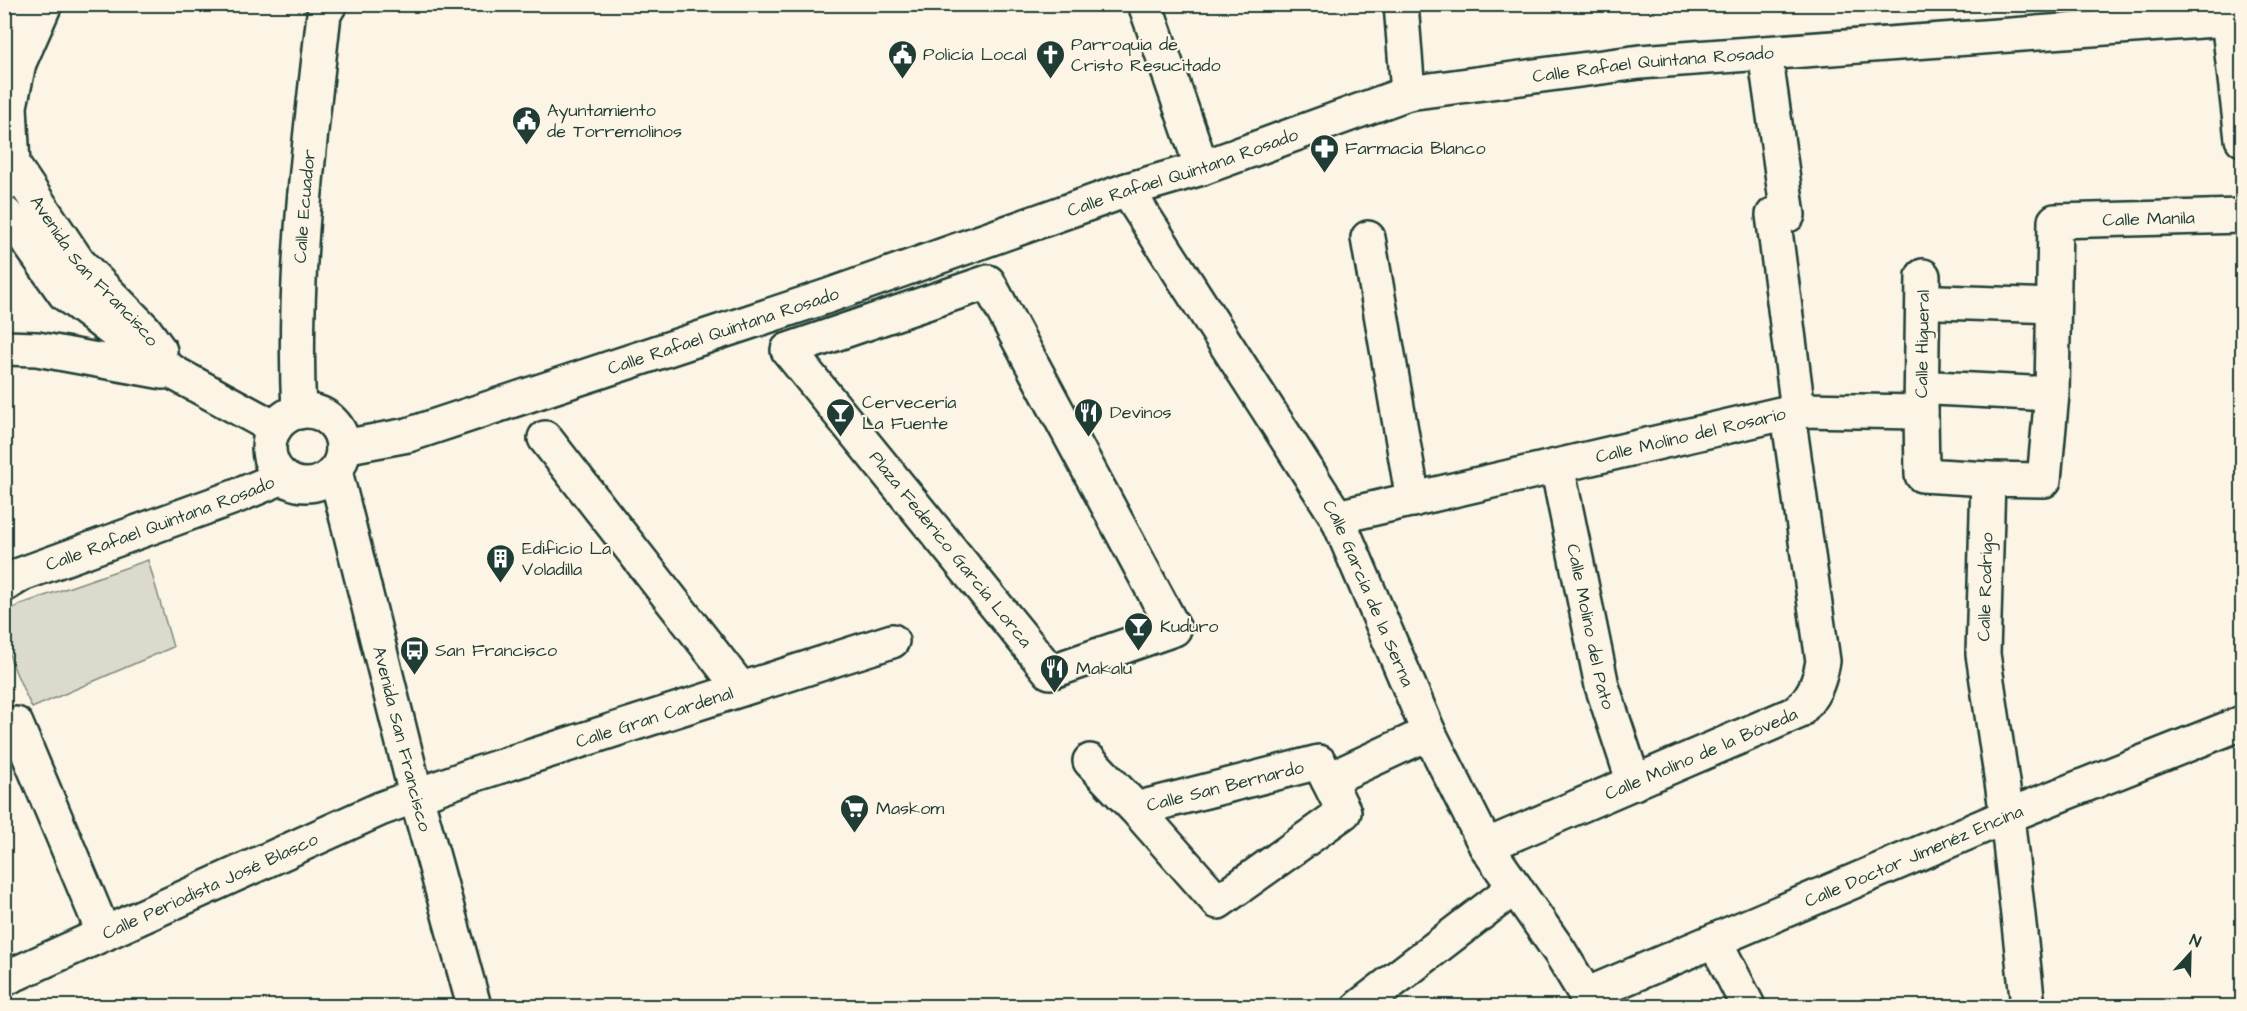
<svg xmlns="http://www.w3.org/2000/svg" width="2247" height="1011" font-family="'Architects Daughter',sans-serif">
<rect width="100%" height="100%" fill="#fcf5e5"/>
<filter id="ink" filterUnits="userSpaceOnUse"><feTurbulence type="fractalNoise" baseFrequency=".0167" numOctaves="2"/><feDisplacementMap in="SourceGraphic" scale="12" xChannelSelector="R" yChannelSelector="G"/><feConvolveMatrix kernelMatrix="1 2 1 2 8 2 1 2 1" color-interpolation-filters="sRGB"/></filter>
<g filter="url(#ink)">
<path fill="#dcdacc" stroke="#7e8c80" stroke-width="1.5" d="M148,560L173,647L32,708C21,684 0,645 5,618C7,609 19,605 27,602Z"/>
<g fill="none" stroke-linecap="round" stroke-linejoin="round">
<defs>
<g id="minor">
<path d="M1145,4L1202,168"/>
<path d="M1401,4L1408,93"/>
<path d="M2228,19L2242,139"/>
<path d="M1765,53L1788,215"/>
<path id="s1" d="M13,165L78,262L144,329L160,351"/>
<path d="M6,184L13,165L10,106L19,63L45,4"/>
<path id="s2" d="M1127,190L1337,517L1429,733L1486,846L1560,952L1586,995L1587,1006"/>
<path d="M4,213L17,226L65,294L125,340L176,374L275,428"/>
<path d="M1773,215L1798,410"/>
<path d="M1368,238L1413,500"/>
<path d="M1923,276L1921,412L1922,475L1988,479"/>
<path d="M988,282L1174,629L1050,672L788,350Z"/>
<path d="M1940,302L2053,306"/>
<path d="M4,348L37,349L163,372"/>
<path d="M1934,388L2052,394"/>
<circle cx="306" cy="448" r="37"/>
<path id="s3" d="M299,412C292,279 309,146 324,14L330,4"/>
<path d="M545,438L741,689"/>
<path id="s4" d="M343,447L408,435L828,296L1127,190L1202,168L1408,93L1640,62L2242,18"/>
<path id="s5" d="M1557,466L1602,686L1634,783"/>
<path id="s6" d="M335,471L416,795L474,1006"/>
<path id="s7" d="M1337,517L1798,410L1921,412"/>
<path id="s8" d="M4,585L22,574L237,496L283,477"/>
<path d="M4,728L16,724L104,934"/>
<path d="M1090,761L1136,809L1218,902L1344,812L1319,762L1136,809"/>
<path d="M1328,780L1429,733"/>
<path id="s9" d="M1486,846L1798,712C1814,695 1819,684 1823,661L1788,414"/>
<path d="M1715,941L1748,1006"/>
<path id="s10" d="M4,979L380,809L473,775L892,641"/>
<path id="s11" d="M1586,995L2007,816L2242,723"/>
<path d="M1360,1006L1515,887"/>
<path id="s12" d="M2028,1006L2007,816L1983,654L1988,479L2044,480L2052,394L2055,221L2242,216"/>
</g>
<path id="major" d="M4,31L17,4"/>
</defs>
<use href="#minor" stroke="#1f3d34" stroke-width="38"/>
<use href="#major" stroke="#1f3d34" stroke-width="38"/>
<use href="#minor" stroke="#fcf5e5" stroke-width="33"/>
<use href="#major" stroke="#fcf5e5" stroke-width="33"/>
</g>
</g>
<defs>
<symbol id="civic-pin" viewBox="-11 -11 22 30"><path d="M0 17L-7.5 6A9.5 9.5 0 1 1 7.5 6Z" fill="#1f3d34" stroke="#fcf5e5"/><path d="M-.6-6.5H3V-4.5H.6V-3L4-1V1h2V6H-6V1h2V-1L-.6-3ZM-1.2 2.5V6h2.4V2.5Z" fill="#fff"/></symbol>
<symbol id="church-pin" viewBox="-11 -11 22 30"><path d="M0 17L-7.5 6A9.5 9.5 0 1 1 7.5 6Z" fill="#1f3d34" stroke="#fcf5e5"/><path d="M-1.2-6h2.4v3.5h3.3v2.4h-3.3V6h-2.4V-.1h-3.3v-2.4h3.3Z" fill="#fff"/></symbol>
<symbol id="pharmacy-pin" viewBox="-11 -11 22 30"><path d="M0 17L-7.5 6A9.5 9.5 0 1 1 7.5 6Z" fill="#1f3d34" stroke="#fcf5e5"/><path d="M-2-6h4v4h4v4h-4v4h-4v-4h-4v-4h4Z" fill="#fff"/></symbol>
<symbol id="bar-pin" viewBox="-11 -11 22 30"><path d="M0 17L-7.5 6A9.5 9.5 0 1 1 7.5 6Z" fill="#1f3d34" stroke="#fcf5e5"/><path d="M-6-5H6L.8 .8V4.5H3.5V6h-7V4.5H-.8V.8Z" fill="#fff"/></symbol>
<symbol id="restaurant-pin" viewBox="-11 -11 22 30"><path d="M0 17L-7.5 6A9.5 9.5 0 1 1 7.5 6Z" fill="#1f3d34" stroke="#fcf5e5"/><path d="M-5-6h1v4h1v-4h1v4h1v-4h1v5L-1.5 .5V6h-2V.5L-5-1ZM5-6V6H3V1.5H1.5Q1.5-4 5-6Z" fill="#fff"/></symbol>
<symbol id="building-pin" viewBox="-11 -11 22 30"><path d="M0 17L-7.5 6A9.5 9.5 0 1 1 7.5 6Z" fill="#1f3d34" stroke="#fcf5e5"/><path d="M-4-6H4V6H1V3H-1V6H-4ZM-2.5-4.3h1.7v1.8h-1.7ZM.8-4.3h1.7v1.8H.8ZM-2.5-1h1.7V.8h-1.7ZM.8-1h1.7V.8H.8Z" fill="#fff"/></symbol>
<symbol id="bus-pin" viewBox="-11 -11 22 30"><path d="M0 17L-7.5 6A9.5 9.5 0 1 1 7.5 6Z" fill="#1f3d34" stroke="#fcf5e5"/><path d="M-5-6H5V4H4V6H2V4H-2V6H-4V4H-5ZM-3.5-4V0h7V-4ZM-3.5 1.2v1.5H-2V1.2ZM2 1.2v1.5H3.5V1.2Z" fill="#fff"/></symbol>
<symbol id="supermarket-pin" viewBox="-11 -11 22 30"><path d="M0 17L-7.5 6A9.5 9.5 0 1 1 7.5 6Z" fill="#1f3d34" stroke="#fcf5e5"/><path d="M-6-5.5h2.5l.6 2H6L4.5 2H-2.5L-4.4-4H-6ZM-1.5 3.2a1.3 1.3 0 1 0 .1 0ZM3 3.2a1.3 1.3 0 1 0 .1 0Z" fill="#fff"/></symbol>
</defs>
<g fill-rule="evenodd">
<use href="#civic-pin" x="886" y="38" width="33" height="45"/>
<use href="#church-pin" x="1034" y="38" width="33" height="45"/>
<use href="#civic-pin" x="510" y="104" width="33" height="45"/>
<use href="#pharmacy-pin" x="1308" y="132" width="33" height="45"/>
<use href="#bar-pin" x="824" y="396" width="33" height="45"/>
<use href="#restaurant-pin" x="1072" y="396" width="33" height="45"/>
<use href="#building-pin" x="484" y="542" width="33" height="45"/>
<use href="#bar-pin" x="1122" y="610" width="33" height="45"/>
<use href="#bus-pin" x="398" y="634" width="33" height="45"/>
<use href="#restaurant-pin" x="1038" y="652" width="33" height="45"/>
<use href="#supermarket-pin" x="838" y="792" width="33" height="45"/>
</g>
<g text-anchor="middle" stroke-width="4.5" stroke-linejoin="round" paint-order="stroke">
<g font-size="18" fill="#1f3d34" stroke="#fcf5e5" text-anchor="start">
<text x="1071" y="50">Parroquia de<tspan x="1071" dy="21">Cristo Resucitado</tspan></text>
<text x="923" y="60">Policía Local</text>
<text x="547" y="116">Ayuntamiento<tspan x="547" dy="21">de Torremolinos</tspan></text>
<text x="1345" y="154">Farmacia Blanco</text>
<text x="862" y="408">Cervecería<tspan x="862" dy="21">La Fuente</tspan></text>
<text x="1110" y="418">Devinos</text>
<text x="522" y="554">Edificio La<tspan x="522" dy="21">Voladilla</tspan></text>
<text x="1160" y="632">Kuduro</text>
<text x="435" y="656">San Francisco</text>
<text x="1076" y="674">Makalu</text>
<text x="876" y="814">Maskom</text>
</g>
<g font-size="18" fill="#1f3d34" stroke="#fcf5e5">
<text dy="6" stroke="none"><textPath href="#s4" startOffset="1370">Calle Rafael Quintana Rosado</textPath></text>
<text dy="6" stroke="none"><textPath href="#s4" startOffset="884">Calle Rafael Quintana Rosado</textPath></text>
<text dy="6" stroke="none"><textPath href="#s3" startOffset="206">Calle Ecuador</textPath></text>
<text dy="6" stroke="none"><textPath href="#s12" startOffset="939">Calle Manila</textPath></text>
<text dy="6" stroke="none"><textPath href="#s1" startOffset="134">Avenida San Francisco</textPath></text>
<text dy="6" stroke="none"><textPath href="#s4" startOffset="398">Calle Rafael Quintana Rosado</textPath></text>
<text transform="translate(1922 344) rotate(-89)" y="6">Calle Higueral</text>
<text dy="6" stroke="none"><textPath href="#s7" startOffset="363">Calle Molino del Rosario</textPath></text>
<text dy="6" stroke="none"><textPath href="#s8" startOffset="168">Calle Rafael Quintana Rosado</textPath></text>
<text transform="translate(951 549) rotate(51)" y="6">Plaza Federico García Lorca</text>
<text dy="6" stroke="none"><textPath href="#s12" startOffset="422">Calle Rodrigo</textPath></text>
<text dy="6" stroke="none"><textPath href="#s2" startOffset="471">Calle García de la Serna</textPath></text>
<text dy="6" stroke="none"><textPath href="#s5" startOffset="164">Calle Molino del Pato</textPath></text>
<text dy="6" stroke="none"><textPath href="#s10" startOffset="702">Calle Gran Cardenal</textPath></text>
<text dy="6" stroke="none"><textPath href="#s6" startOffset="276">Avenida San Francisco</textPath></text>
<text dy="6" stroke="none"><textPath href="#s9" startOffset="234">Calle Molino de la Bóveda</textPath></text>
<text transform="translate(1225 786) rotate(-14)" y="6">Calle San Bernardo</text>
<text dy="6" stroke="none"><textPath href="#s11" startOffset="356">Calle Doctor Jimenéz Encina</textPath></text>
<text dy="6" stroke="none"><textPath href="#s10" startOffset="226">Calle Periodista José Blasco</textPath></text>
</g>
</g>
<rect width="2247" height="1011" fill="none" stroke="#fcf5e5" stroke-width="24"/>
<rect x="12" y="12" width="2223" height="987" fill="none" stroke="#1f3d34" stroke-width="2" filter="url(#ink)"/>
<g transform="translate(2190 954) rotate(22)" stroke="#fcf5e5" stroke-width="4.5" paint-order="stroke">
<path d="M0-4.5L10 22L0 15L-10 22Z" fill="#1f3d34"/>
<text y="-9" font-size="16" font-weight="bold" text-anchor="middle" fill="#1f3d34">N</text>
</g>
</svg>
